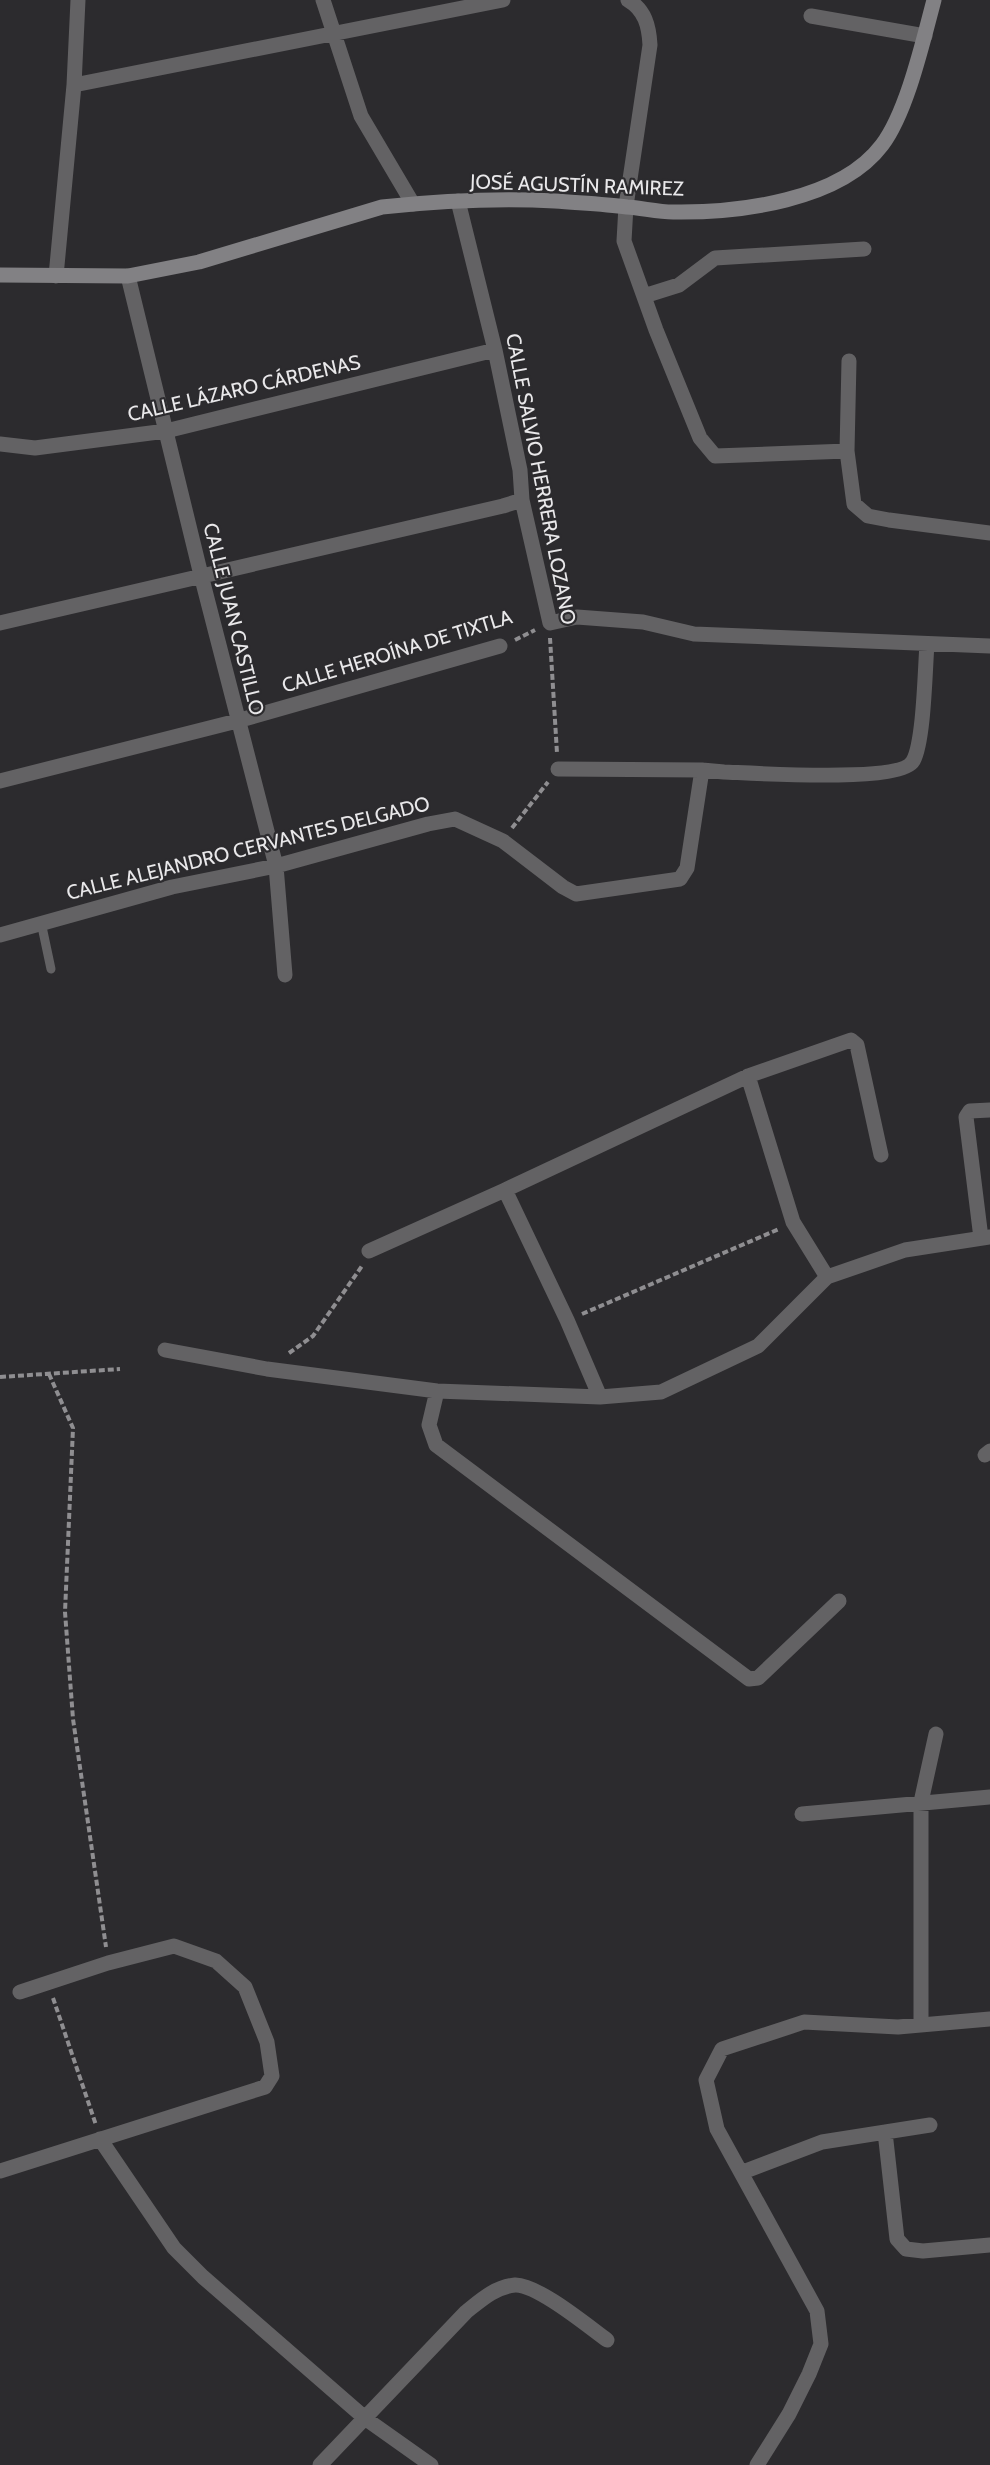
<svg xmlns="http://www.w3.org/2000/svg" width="990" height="2465" font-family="Cabin,sans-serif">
<rect width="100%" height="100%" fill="#2c2b2e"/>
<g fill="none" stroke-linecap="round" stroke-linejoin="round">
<path stroke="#8f8e91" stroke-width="4" stroke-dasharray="6 3" stroke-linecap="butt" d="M550,638L557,753
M515,640L535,630
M512,828L548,782
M582,1314L779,1229
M289,1353L313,1336L362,1266
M49,1374L73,1428L65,1612L73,1719L106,1947
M0,1377L120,1369
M53,1998L96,2125"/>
<path stroke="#636264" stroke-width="9" d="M41,922L51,969"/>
<path stroke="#636264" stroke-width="15" d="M323,0L361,116L413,204
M628,0C645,10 649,26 650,45L626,206L624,241L656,330L700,438L715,456L847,451
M811,16L925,36
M74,85L503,0
M458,201L495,350L520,470L522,500L550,623L577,617L643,622L694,634L990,646
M56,276L74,85L78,0
M128,276L201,575L276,866L285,975
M644,296L679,285L715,258L864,249
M849,361L847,451L854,504L868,516L889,520L990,533
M0,444L35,448L166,431L495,350
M0,623L503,506L522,500
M558,769L702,770L724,772C752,773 901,783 913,761C924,742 925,669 927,644
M0,781L237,721L500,646
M0,935L172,887L276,866L428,824L455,819L503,841L563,887L576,894L680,879L687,868L702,770
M748,1076L793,1222L827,1277
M981,1238L966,1117L970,1111L990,1110
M369,1251L505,1190
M165,1350L267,1369L437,1391L600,1397L661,1392L758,1346L827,1277L905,1250L990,1237
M437,1391L429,1425L436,1445L749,1679L758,1678L839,1601
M600,1397L567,1320L505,1190L748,1076L851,1040L857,1045L881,1155
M985,1455L990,1451
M802,1814L990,1797
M921,2025V1802L936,1734
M885,2132L897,2239L906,2249L923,2251L990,2245
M100,2139L174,2248L203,2277L366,2419L431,2465
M0,2171L265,2087L272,2076L267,2042L245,1987L216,1961L174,1946L108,1963L20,1992
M743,2172L822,2142L930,2125
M320,2465L466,2312C481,2300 495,2287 515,2285C537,2284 589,2327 607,2340
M757,2465L789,2414L809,2374L821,2344L817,2311L717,2129L706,2080L722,2049L804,2022L898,2027L990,2019"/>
<path stroke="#828184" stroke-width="15" d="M0,275L128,276L199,262L382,207C439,201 498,198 555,201C579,203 604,204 627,207C642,208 658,212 673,212C738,213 840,201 882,145C907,112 923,41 934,0"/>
</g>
<g text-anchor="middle" stroke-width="4.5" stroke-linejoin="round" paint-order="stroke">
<g font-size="20" fill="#e9e8ea" stroke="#2c2b2e">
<text transform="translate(577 185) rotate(2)" y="7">JOSÉ AGUSTÍN RAMIREZ</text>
<text transform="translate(244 388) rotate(-13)" y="7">CALLE LÁZARO CÁRDENAS</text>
<text transform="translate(541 479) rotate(79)" y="7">CALLE SALVIO HERRERA LOZANO</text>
<text transform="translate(234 619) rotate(76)" y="7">CALLE JUAN CASTILLO</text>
<text transform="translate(397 651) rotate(-17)" y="7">CALLE HEROÍNA DE TIXTLA</text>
<text transform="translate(248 848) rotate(-14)" y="7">CALLE ALEJANDRO CERVANTES DELGADO</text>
</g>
</g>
</svg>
